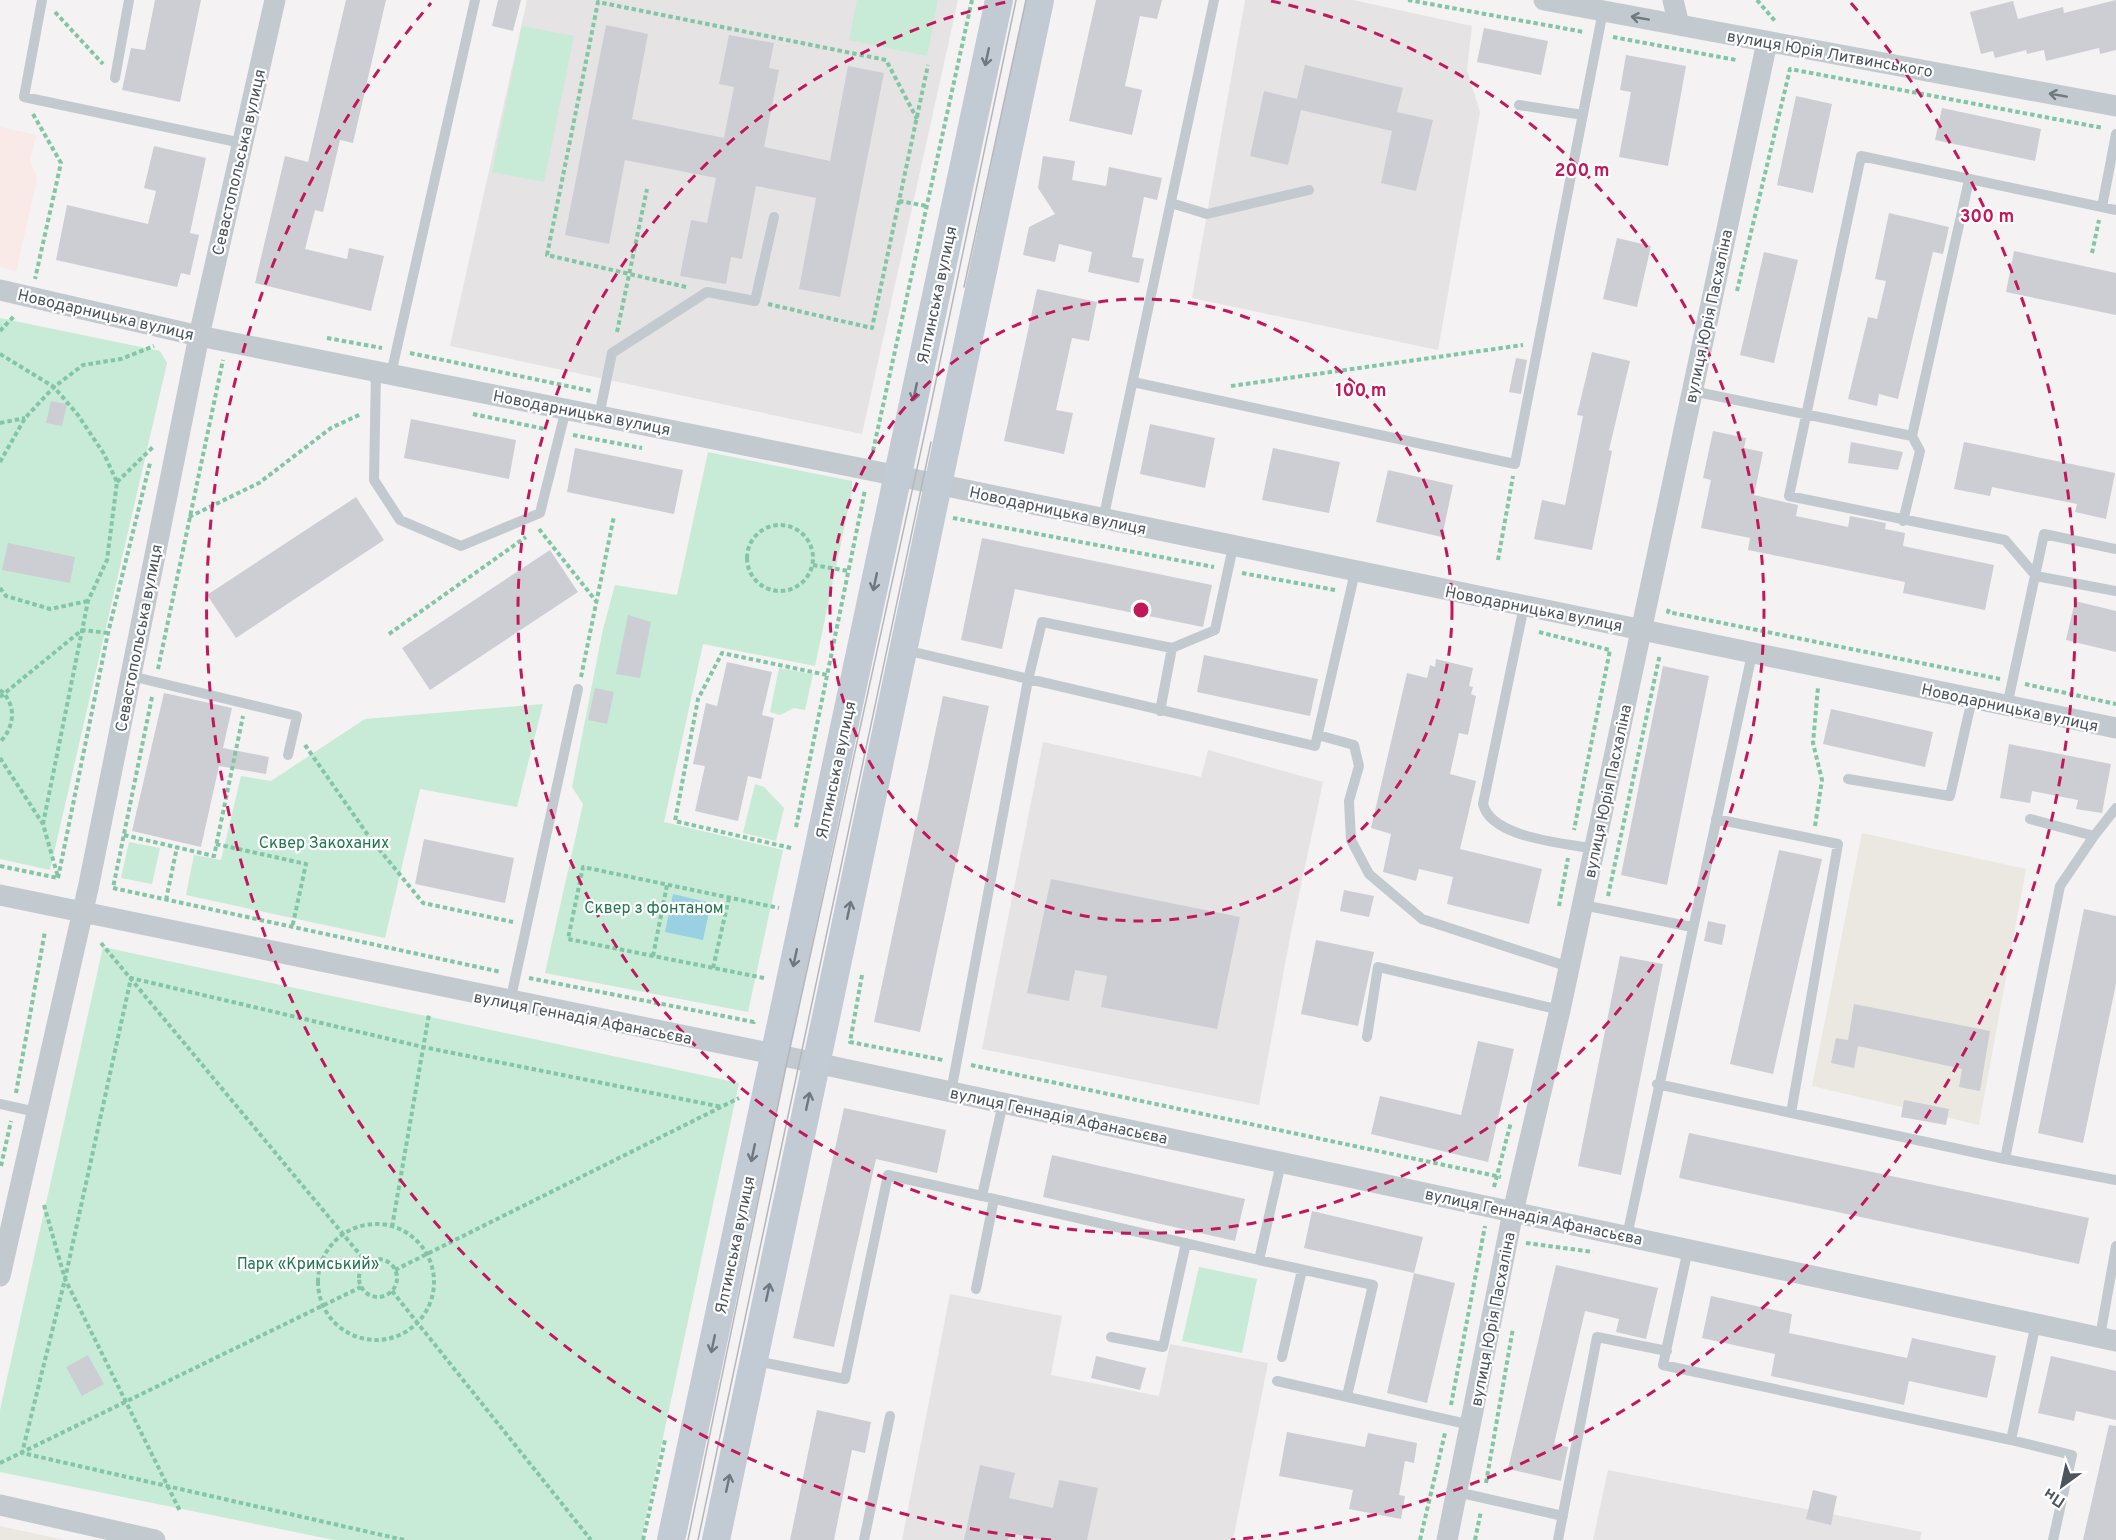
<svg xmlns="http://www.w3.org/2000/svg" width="2116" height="1540" font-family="Overpass,sans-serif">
<rect width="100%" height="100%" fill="#f4f2f2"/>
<path fill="#eae8e0" d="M1862,833L2026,869L1979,1125L1812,1086Z
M0,1526L64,1540H0Z"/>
<path fill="#e5e3e3" d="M527,0H958L862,434L450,346Z
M1245,0H1353L1472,26L1467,70L1480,112L1438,350L1192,298Z
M1043,742L1201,777L1208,750L1323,782L1292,927L1259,1105L982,1049Z
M950,1294L1062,1316L1051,1375L1159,1396L1170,1344L1268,1363L1233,1540H902Z
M1608,1470L1922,1532L1920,1540H1593Z"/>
<path fill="#f9e9e7" d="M0,127L36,135L30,161L37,179L16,271L0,267Z"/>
<path fill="#c7ebd6" d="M857,0H938L927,56L849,40Z
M522,26L574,36L544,182L492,172Z
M0,318L160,351L167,363L50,870L0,859Z
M708,452L852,481V491L815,666L703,644L664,822L783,850L748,1012L545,973L583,804L572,787L603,629L615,585L677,595Z
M779,668L813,674L805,710L794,708L780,715L770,712Z
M543,704L517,807L420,789L385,938L186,895L194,855L221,860L241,776L271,781L365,719Z
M755,784L764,787L784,808L776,841L743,833Z
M129,842L160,848L152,884L121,878Z
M103,947L739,1083L641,1540H334L0,1472V1410Z
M1199,1267L1257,1279L1242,1353L1182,1341Z"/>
<path fill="#99d1e3" d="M673,894L711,903L703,940L665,932Z"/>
<path fill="#cdced4" d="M155,0H201L180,102L122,90L131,48L145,50Z
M346,0H386L353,143L340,140L323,212L315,210L305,249L347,259L349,248L384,256L371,311L255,283L285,156L308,162Z
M498,0H521L513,31L492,26Z
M1096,0H1162L1157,19L1140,16L1125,86L1142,90L1132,135L1069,121Z
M2116,0V50L2100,54L2099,48L2046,61L2044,50L2027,54L2026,50L1995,58L1993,51L1981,54L1970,12L2013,1L2018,19L2063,7L2064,13Z
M606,25L648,34L632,119L724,138L734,87L719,84L729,35L774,43L769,68L779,70L764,147L830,161L848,66L884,73L840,297L799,289L816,198L756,186L742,259L731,257L726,284L680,276L691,220L707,223L716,178L625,160L609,244L565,235Z
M1484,28L1548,41L1541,75L1477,62Z
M1626,55L1686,66L1668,166L1619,157L1631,92L1620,90Z
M1305,65L1403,88L1397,112L1433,120L1416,191L1381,183L1392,131L1301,110L1288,165L1250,156L1264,91L1297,99Z
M1796,96L1832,104L1813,193L1777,185Z
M1942,108L2041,129L2035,161L1935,140Z
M154,146L206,158L190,233L199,235L190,275L181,273L177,287L56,260L67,205L148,224L156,191L144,188Z
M1043,156L1075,161L1072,180L1106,186L1109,167L1162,178L1157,200L1144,197L1132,257L1144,259L1139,283L1088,272L1092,252L1059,244L1055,262L1023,255L1029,227L1055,214L1038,188Z
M1889,213L1949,227L1943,254L1933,252L1898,399L1879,394L1877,406L1848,399L1868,317L1877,319L1886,281L1875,279Z
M1617,238L1651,246L1637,307L1603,299Z
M2014,251L2116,273V315L2006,292Z
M1764,252L1798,260L1774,363L1740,355Z
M1037,289L1097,302L1089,341L1072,338L1056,410L1073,413L1064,454L1004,441Z
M1592,352L1630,361L1609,450L1612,451L1592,550L1534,539L1542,500L1565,505L1583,416L1577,415Z
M1516,358L1527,360L1521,394L1509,392Z
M51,401L67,404L62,426L46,423Z
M411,419L516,440L509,479L404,458Z
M1150,424L1215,438L1205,488L1140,474Z
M1713,431L1746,438L1744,448L1763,452L1754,495L1798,505L1796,516L1848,527L1850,516L1886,523L1885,529L1905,533L1903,546L1994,565L1985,610L1903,593L1905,582L1748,550L1750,538L1701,528L1711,480L1703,478Z
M1851,442L1903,452L1898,470L1848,463Z
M1964,442L2115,473L2106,519L2075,512L2077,504L1992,487L1990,496L1954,489Z
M575,448L683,470L674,514L567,492Z
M1273,448L1340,462L1329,513L1262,500Z
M1388,470L1453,485L1442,537L1376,522Z
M356,497L384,540L236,638L207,595Z
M982,538L1212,585L1203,627L1015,589L1002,649L961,640Z
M8,543L75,557L70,583L2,570Z
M550,550L578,592L430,690L402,648Z
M2075,601L2116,611V652L2066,640Z
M628,615L651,622L640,678L616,674Z
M1204,655L1318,679L1310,716L1197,692Z
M1436,659L1473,668L1469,686L1473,687L1471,694L1476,696L1468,735L1459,733L1450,774L1476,781L1460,849L1542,869L1529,924L1447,904L1453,877L1419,869L1416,881L1383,872L1391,834L1371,828L1407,673L1427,678L1430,665L1435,667Z
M727,662L772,672L762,715L774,718L761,779L748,776L738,821L695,811L705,766L693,764L706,703L717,706Z
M1663,666L1709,676L1667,885L1621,875Z
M595,688L614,692L607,724L588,720Z
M164,693L232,708L223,748L269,757L266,774L219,766L201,847L132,831Z
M943,696L989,706L920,1032L874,1022Z
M1831,709L1933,732L1925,767L1823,744Z
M2009,744L2111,764L2102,813L2076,809L2078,800L2032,791L2030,803L2000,798Z
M424,839L514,858L505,903L415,884Z
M1779,850L1822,859L1773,1074L1730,1064Z
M1051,879L1240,917L1217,1029L1101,1007L1107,976L1075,970L1069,1001L1027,993Z
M1344,890L1374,896L1369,917L1340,911Z
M2084,909L2116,916V984L2083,1143L2038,1133Z
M1708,921L1726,925L1722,945L1704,941Z
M1316,940L1374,952L1358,1026L1301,1014Z
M1620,956L1663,964L1621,1175L1578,1166Z
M1854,1004L1990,1031L1980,1091L1959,1087L1962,1069L1858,1046L1854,1068L1831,1063L1836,1038L1848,1040Z
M1478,1041L1514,1049L1488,1162L1371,1134L1380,1096L1461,1115Z
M1904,1100L1949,1109L1946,1125L1901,1117Z
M844,1108L946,1130L937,1173L876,1159L834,1347L793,1338Z
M1689,1133L2089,1218L2079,1264L1679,1178Z
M1052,1155L1245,1199L1235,1241L1043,1197Z
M1312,1211L1423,1237L1414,1273L1304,1248Z
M1556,1265L1658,1288L1646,1339L1616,1332L1619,1319L1585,1311L1554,1444L1568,1447L1561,1481L1508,1469Z
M1414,1273L1455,1283L1427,1403L1387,1393Z
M1711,1296L1792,1314L1789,1333L1907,1358L1912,1338L1996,1356L1987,1398L1909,1381L1904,1405L1771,1376L1775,1354L1702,1338Z
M88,1355L104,1384L82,1396L66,1367Z
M1096,1356L1146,1368L1140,1390L1091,1378Z
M2051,1356L2116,1371V1420L2076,1411L2074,1421L2038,1413Z
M817,1410L871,1422L865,1453L852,1450L834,1540H790Z
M2109,1425L2116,1426V1540H2083Z
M1287,1432L1365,1447L1368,1433L1417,1443L1414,1463L1405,1461L1399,1495L1405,1496L1401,1519L1349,1509L1353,1490L1279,1476Z
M980,1465L1015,1473L1009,1498L1053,1508L1059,1480L1098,1488L1087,1540H1043L1010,1533L1008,1540H964Z
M1813,1490L1837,1496L1831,1525L1806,1519Z"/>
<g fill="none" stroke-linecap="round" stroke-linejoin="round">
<path stroke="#82c6a7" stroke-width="4" stroke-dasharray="4.5 3" stroke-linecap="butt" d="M1408,0L1584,32
M1757,0L1775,21
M55,12L103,64
M1613,37L1736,60
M33,114L61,163L35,279
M899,201L927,206
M2092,253L2099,220
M686,287L547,255L598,2L886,60L917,119
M1737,291L1790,69L2103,128
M768,304L872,328L928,65
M0,331L15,315
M617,332L647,189
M327,338L382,348
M410,353L591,391
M0,354L54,387L78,415L104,454L117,482L107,560L88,601L43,824
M1231,386L1523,345
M473,414L545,429
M0,423L25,418
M573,435L642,448
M873,451L972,0
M0,462L25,418L54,387L83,365L121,359L154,346
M117,482L154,446
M189,517L259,483L331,428L361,414
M953,518L1214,567
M747 558a33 33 0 1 1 66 0a33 33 0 1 1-66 0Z
M539,529L596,601
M1498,560L1513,476
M813,565L848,571
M1242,573L1335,590
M0,588L6,596L50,609L88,601
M1669,609L1668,612L2000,679
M1539,632L1610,650L1574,830
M389,634L526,537
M158,669L223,360
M581,677L614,516
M2025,684L2116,704
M0,690C17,704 15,727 0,742
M0,697L82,630L108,633
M152,697L113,888L501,972
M305,745L370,838L423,903L513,922
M0,758L43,824L58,877
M1815,826L1822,780L1813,743L1818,687
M796,827L865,490
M124,835L214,856L243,716
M216,844L306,864L292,928
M791,848L675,821L698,699L722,653L827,675
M0,866L58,878
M58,878L108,633L150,463
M1608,896L1660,654
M166,900L177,847
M1559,906L1568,858
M101,943L367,1263
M653,956L667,885
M713,968L729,898
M862,975L850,1042L943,1060
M529,978L754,1022L755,1019
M764,978L568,939L583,867L779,908
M971,1065L1501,1177
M16,1093L45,931
M1,1166L11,1121
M1494,1187L1511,1122
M44,1205L65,1279L180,1511
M318 1282a58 58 0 1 1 116 0a58 58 0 1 1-116 0Z
M392,1227L429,1014
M1526,1243L1593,1252
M359 1278a19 19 0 1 1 38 0a19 19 0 1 1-38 0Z
M395,1270L739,1098
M392,1291L591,1540
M1451,1405L1485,1226
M0,1463L361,1287
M1486,1483L1513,1328
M404,1540L22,1453L65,1279L131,978L423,1047L722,1107
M643,1540L665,1440
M1420,1540L1445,1433
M1475,1540L1481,1511"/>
<path stroke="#c2c9cf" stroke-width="10" d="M42,0L24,97L242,143
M115,78L129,0
M1519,105L1583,115
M1171,203L1207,214L1309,190
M2102,207L2116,134
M2116,210L1861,156L1789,496L2005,540L2036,576L2116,591
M376,371L374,480L400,520L461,546L540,513L566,409
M391,374L475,0
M1133,382L1515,464L1603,11
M1692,391L1912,436
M599,416L612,353L707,292L755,301L774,217
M1103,520L1214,0
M1903,521L1920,451L1912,436L1969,180
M1524,606L1483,804C1491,838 1564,843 1595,849
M905,650L1315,746L1355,572
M131,676L297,716L288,755
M2007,706L2044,534L2116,549
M1160,711L1172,648
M1318,735L1354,745L1359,766L1349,801L1351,840L1369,874L1422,919L1569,967
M1848,779L1950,796L1972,699
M1716,819L1838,844L1791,1113
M2030,819L2094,836L2116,808
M1583,905L1692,927
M510,1002L578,689
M1367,1037L1378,967L1560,1010
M1657,1084L2005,1159L2116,1180
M951,1092L1028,680L1042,622L1172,648L1215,630L1233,547
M1003,1103L982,1196L1259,1260
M0,1104L36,1112
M2005,1159L2060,886L2094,836
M1281,1163L1259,1260L1373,1285L1347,1396
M1627,1236L1752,654
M1688,1249L1663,1365L2011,1440
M976,1289L994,1199
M2036,1323L2011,1440L2072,1455L2053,1540
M1111,1337L1163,1347L1186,1243
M2100,1337L2116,1246
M1282,1357L1302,1270
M756,1361L845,1379L888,1175L982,1196
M1277,1381L1471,1425
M1457,1492L1563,1516
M864,1540L890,1416
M1558,1540L1597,1337L1667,1351"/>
<path stroke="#c2c9cf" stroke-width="21" d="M1544,0L2116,106
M1673,0L1679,25
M0,290L199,336L869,470L2116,728
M0,895L788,1057L2116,1341
M0,1276L89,884L199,336L275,0
M0,1505L155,1540
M1447,1540L1513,1212L1560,1010L1767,42"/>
<path stroke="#c2cad3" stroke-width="28" d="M671,1540L999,0
M716,1540L1040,0"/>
<path stroke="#b5b7bb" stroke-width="1.5" d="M964,287L1026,0
M688,1540L788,1057L930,409L1016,0
M698,1540L931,442"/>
</g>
<defs><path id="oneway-shaft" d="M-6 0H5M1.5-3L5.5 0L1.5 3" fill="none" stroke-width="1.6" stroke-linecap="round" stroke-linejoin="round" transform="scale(1.5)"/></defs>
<g stroke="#6f777f">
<use href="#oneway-shaft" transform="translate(1640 18) rotate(-170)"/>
<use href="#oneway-shaft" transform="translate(2058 95) rotate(-170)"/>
</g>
<g stroke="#6f7780">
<use href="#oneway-shaft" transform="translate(987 57) rotate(102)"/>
<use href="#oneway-shaft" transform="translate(915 392) rotate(102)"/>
<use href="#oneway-shaft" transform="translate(875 582) rotate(102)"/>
<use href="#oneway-shaft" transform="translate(849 910) rotate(-78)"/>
<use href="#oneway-shaft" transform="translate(795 958) rotate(102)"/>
<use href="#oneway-shaft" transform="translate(808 1101) rotate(-78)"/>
<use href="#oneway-shaft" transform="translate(753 1153) rotate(102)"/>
<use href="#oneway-shaft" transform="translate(768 1292) rotate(-78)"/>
<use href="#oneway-shaft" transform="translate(713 1344) rotate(102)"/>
<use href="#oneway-shaft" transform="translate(728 1483) rotate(-78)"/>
</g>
<g fill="none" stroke="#c2185b" stroke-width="3" stroke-dasharray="10 8">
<circle cx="1141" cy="610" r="311"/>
<path d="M1271 1A623 623 0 1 1 1011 1"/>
<path d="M1051 1540A934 934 0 0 1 431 3M1851 3A934 934 0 0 1 1231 1540"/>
</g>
<g text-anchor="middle" stroke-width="4.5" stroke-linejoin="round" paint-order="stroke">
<g font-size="16" fill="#4c545d" stroke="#fff">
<text transform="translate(1830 53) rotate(10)" y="6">вулиця Юрія Литвинського</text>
<text transform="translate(238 162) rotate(-77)" y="6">Севастопольська вулиця</text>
<text transform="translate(936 295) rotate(-78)" y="6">Ялтинська вулиця</text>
<text transform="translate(106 314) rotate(13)" y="6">Новодарницька вулиця</text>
<text transform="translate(1708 316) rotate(-78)" y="6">вулиця Юрія Пасхаліна</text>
<text transform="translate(582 412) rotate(11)" y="6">Новодарницька вулиця</text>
<text transform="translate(1058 510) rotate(12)" y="6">Новодарницька вулиця</text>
<text transform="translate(1534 608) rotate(11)" y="6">Новодарницька вулиця</text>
<text transform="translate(138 638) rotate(-79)" y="6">Севастопольська вулиця</text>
<text transform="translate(2010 707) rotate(12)" y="6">Новодарницька вулиця</text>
<text transform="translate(835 770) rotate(-78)" y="6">Ялтинська вулиця</text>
<text transform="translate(1607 791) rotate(-78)" y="6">вулиця Юрія Пасхаліна</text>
<text transform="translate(583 1017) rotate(11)" y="6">вулиця Геннадія Афанасьєва</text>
<text transform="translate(1059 1115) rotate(12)" y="6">вулиця Геннадія Афанасьєва</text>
<text transform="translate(1534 1216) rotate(12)" y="6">вулиця Геннадія Афанасьєва</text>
<text transform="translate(734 1245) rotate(-78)" y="6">Ялтинська вулиця</text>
<text transform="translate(1492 1319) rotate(-79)" y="6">вулиця Юрія Пасхаліна</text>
</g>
<g font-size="16" fill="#237851" stroke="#fff">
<text x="324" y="848">Сквер Закоханих</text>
<text x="654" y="913">Сквер з фонтаном</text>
<text x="308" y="1269">Парк «Кримський»</text>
</g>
</g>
<circle cx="1141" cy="610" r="9" fill="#c2185b" stroke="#fff" stroke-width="3"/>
<g font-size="18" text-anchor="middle" font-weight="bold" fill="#c2185b" stroke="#fff" stroke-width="4.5" stroke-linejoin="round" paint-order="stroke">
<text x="1582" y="176">200 m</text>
<text x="1987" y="222">300 m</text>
<text x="1361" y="396">100 m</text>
</g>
<g transform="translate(2062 1486) rotate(213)" stroke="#ffffff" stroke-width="4.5" paint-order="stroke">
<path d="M0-4.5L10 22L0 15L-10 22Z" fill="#4c545d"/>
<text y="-9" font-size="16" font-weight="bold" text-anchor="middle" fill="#4c545d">Пн</text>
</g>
</svg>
